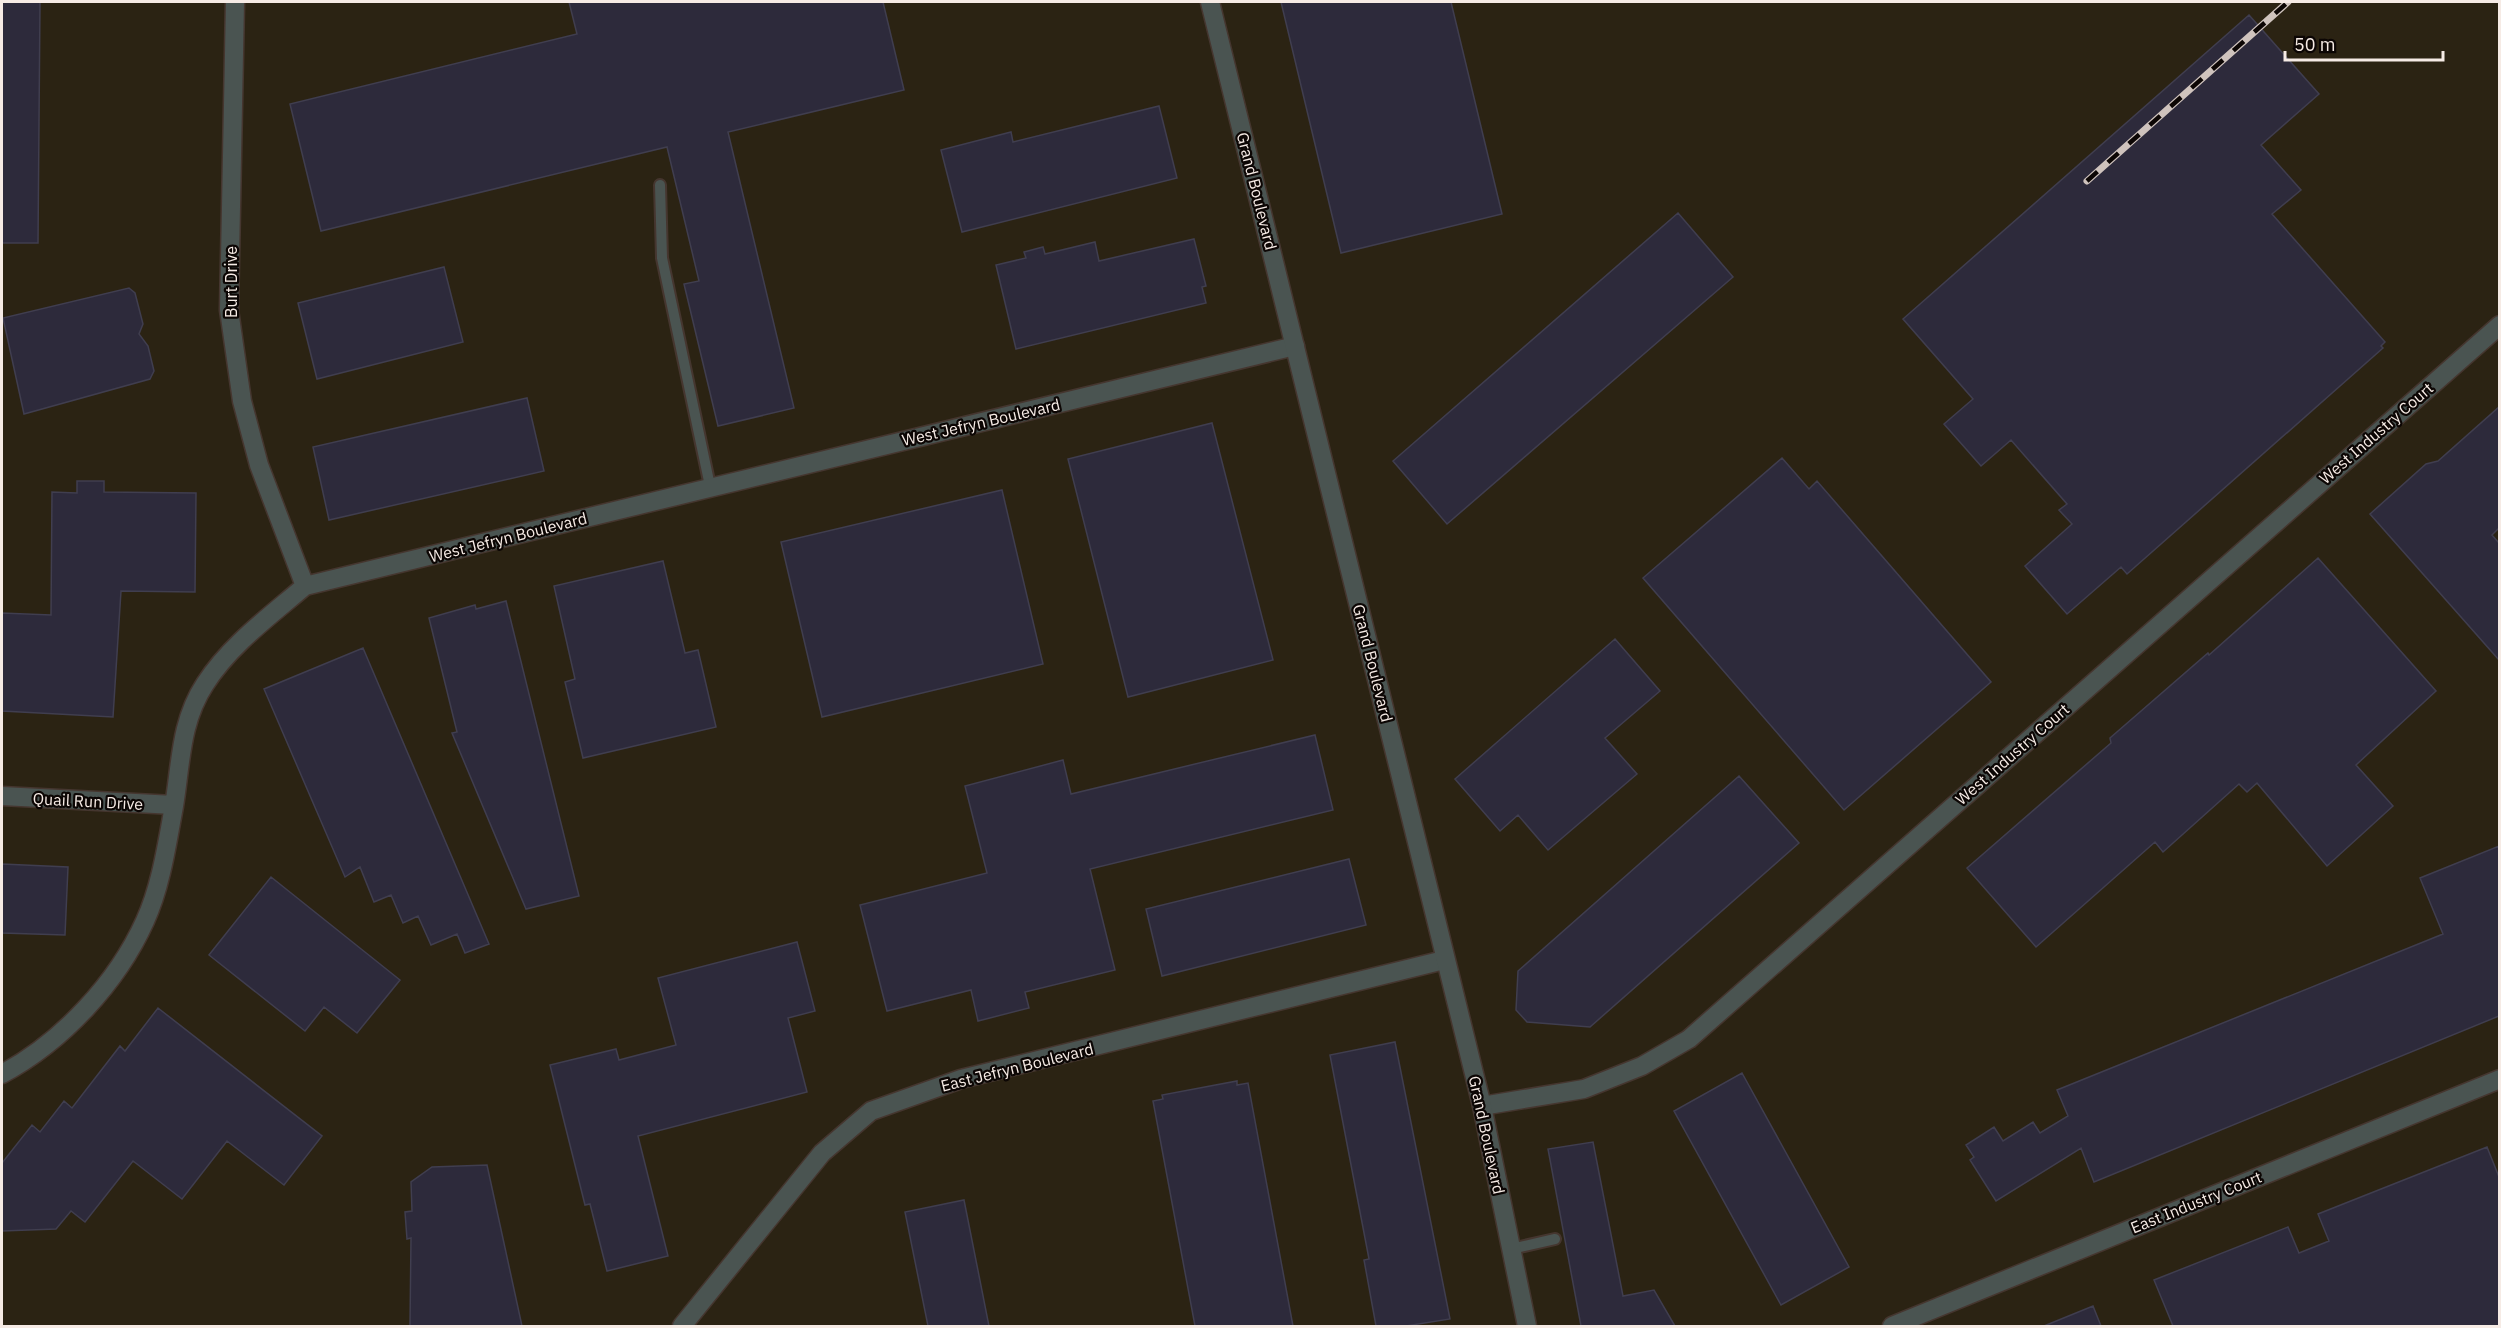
<svg xmlns="http://www.w3.org/2000/svg" width="2501" height="1328" font-family="'IBM Plex Sans',sans-serif">
<rect width="100%" height="100%" fill="#281911"/>
<path fill="#2b2313" d="M2,2H2499V1326H2Z"/>
<path fill="#2d2a3b" stroke="#403e4f" stroke-width="1.5" d="M2,2H40L38,243H2Z
M569,2H883L904,90L728,132L794,408L718,426L684,284L699,281L667,147L321,231L290,104L577,34Z
M1281,2H1451L1502,214L1341,253Z
M2249,15L2319,94L2261,145L2301,190L2272,214L2385,342L2381,346L2383,348L2127,574L2121,567L2067,614L2025,566L2072,524L2059,510L2067,504L2011,440L1981,466L1944,424L1973,399L1903,319Z
M1159,106L1177,178L962,232L941,150L1011,132L1013,142Z
M1678,213L1733,277L1447,524L1393,461Z
M1194,239L1206,286L1202,287L1206,303L1016,349L996,265L1026,258L1024,252L1043,247L1045,254L1095,242L1099,261Z
M444,267L463,342L317,379L298,303Z
M129,288L135,293L143,324L139,334L148,346L154,371L150,379L24,414L3,318Z
M527,398L544,471L329,520L313,447Z
M2499,407V528L2492,535L2499,543V660L2370,514L2426,464L2438,461Z
M1212,423L1273,660L1128,697L1068,459Z
M1782,458L1809,489L1817,481L1991,682L1844,810L1643,578Z
M77,481H104V492L196,493L195,592L121,591L113,717L2,711V613L51,615L52,492L77,493Z
M1002,490L1043,664L822,717L781,542Z
M2318,558L2436,691L2356,765L2393,806L2327,866L2257,783L2247,792L2239,784L2163,852L2155,842L2036,947L1967,868L2111,743L2110,738L2208,653L2209,655Z
M663,561L685,653L698,650L716,727L583,758L565,682L575,679L554,586Z
M506,601L579,896L526,909L452,733L457,732L429,618L475,605L476,609Z
M1615,639L1660,691L1605,738L1637,774L1548,850L1518,815L1500,831L1455,779Z
M363,648L489,944L465,953L457,934L431,945L418,916L403,923L391,895L374,902L360,867L345,877L264,689Z
M1315,735L1333,810L1090,869L1115,970L1025,992L1029,1008L978,1021L971,990L887,1011L860,905L987,873L965,786L1063,760L1071,794Z
M1739,776L1799,843L1590,1027L1527,1022L1516,1010L1518,971Z
M2499,846V1016L2094,1182L2081,1148L1996,1201L1970,1160L1974,1157L1966,1145L1994,1127L2003,1141L2033,1122L2040,1133L2068,1116L2057,1090L2443,934L2420,878Z
M1349,859L1366,925L1162,976L1146,909Z
M2,864L68,867L65,935L2,933Z
M271,877L400,980L357,1033L324,1007L305,1031L209,955Z
M797,942L815,1011L788,1018L807,1092L638,1136L668,1256L607,1271L590,1204L585,1205L550,1065L616,1049L619,1060L676,1045L658,978Z
M158,1008L322,1136L284,1185L227,1141L182,1199L133,1161L85,1222L71,1211L56,1229L2,1231V1163L32,1125L40,1132L64,1101L72,1108L120,1046L125,1051Z
M1395,1042L1450,1319L1406,1326H1376L1364,1260L1369,1259L1330,1055Z
M1742,1073L1849,1267L1781,1305L1674,1111Z
M1237,1081V1085L1248,1083L1293,1326H1195L1153,1101L1163,1099L1162,1095Z
M1593,1142L1623,1296L1654,1290L1675,1326H1581L1548,1149Z
M2487,1147L2499,1177V1326H2173L2154,1280L2288,1227L2299,1253L2329,1241L2318,1214Z
M487,1165L522,1326H410L411,1238L407,1239L405,1212L412,1211L411,1182L432,1167Z
M964,1200L989,1326H928L905,1212Z
M2093,1306L2101,1326H2044Z"/>
<g fill="none" stroke-linecap="round" stroke-linejoin="round">
<defs>
<path id="service" d="M660,185L662,258L710,486
M1511,1249L1555,1239"/>
<path id="minor" d="M235,2L229,310L242,401L259,465L305,586
M2,796L174,805
M2,1074C62,1042 117,983 145,921C161,886 167,844 174,806C181,764 180,722 205,684C230,645 270,616 305,586L1295,346
M1482,1106L1584,1089L1642,1066L1689,1039L2500,325
M682,1326L822,1153L871,1111L961,1079L1444,960
M1892,1326L2500,1079"/>
<path id="tertiary" d="M1210,2L1482,1106L1527,1326"/>
</defs>
<use href="#service" stroke="#45362f" stroke-width="14"/>
<use href="#minor" stroke="#45362f" stroke-width="21"/>
<use href="#tertiary" stroke="#45362f" stroke-width="21"/>
<use href="#service" stroke="#4a5451" stroke-width="10"/>
<use href="#minor" stroke="#4a5451" stroke-width="18"/>
<use href="#tertiary" stroke="#4a5451" stroke-width="18"/>
<defs>
<path id="rail" d="M2087,181L2288,2"/>
</defs>
<use href="#rail" stroke="#cfc3bd" stroke-width="7"/>
<use href="#rail" stroke="#0c0604" stroke-width="4.5" stroke-dasharray="14" stroke-linecap="butt"/>
</g>
<g text-anchor="middle" stroke-width="4.5" stroke-linejoin="round" paint-order="stroke">
<g font-size="16" fill="#f6ebe5" stroke="#0c0604">
<text transform="translate(1257 191) rotate(76)" y="6">Grand Boulevard</text>
<text transform="translate(231 282) rotate(-90)" y="6">Burt Drive</text>
<text transform="translate(981 422) rotate(-13)" y="6">West Jefryn Boulevard</text>
<text transform="translate(2376 433) rotate(-41)" y="6">West Industry Court</text>
<text transform="translate(508 537) rotate(-14)" y="6">West Jefryn Boulevard</text>
<text transform="translate(1373 663) rotate(76)" y="6">Grand Boulevard</text>
<text transform="translate(2012 754) rotate(-41)" y="6">West Industry Court</text>
<text transform="translate(88 801) rotate(3)" y="6">Quail Run Drive</text>
<text transform="translate(1017 1067) rotate(-14)" y="6">East Jefryn Boulevard</text>
<text transform="translate(1487 1135) rotate(78)" y="6">Grand Boulevard</text>
<text transform="translate(2196 1202) rotate(-22)" y="6">East Industry Court</text>
</g>
</g>
<rect width="2501" height="1328" fill="none" stroke="#f6ebe5" stroke-width="6"/>
<path d="M2285 51v9h158v-9" fill="none" stroke="#f6ebe5" stroke-width="3"/>
<text x="2294" y="51" font-size="18" fill="#f6ebe5" stroke="#0c0604" stroke-width="4.5" paint-order="stroke">50 m</text>
</svg>
